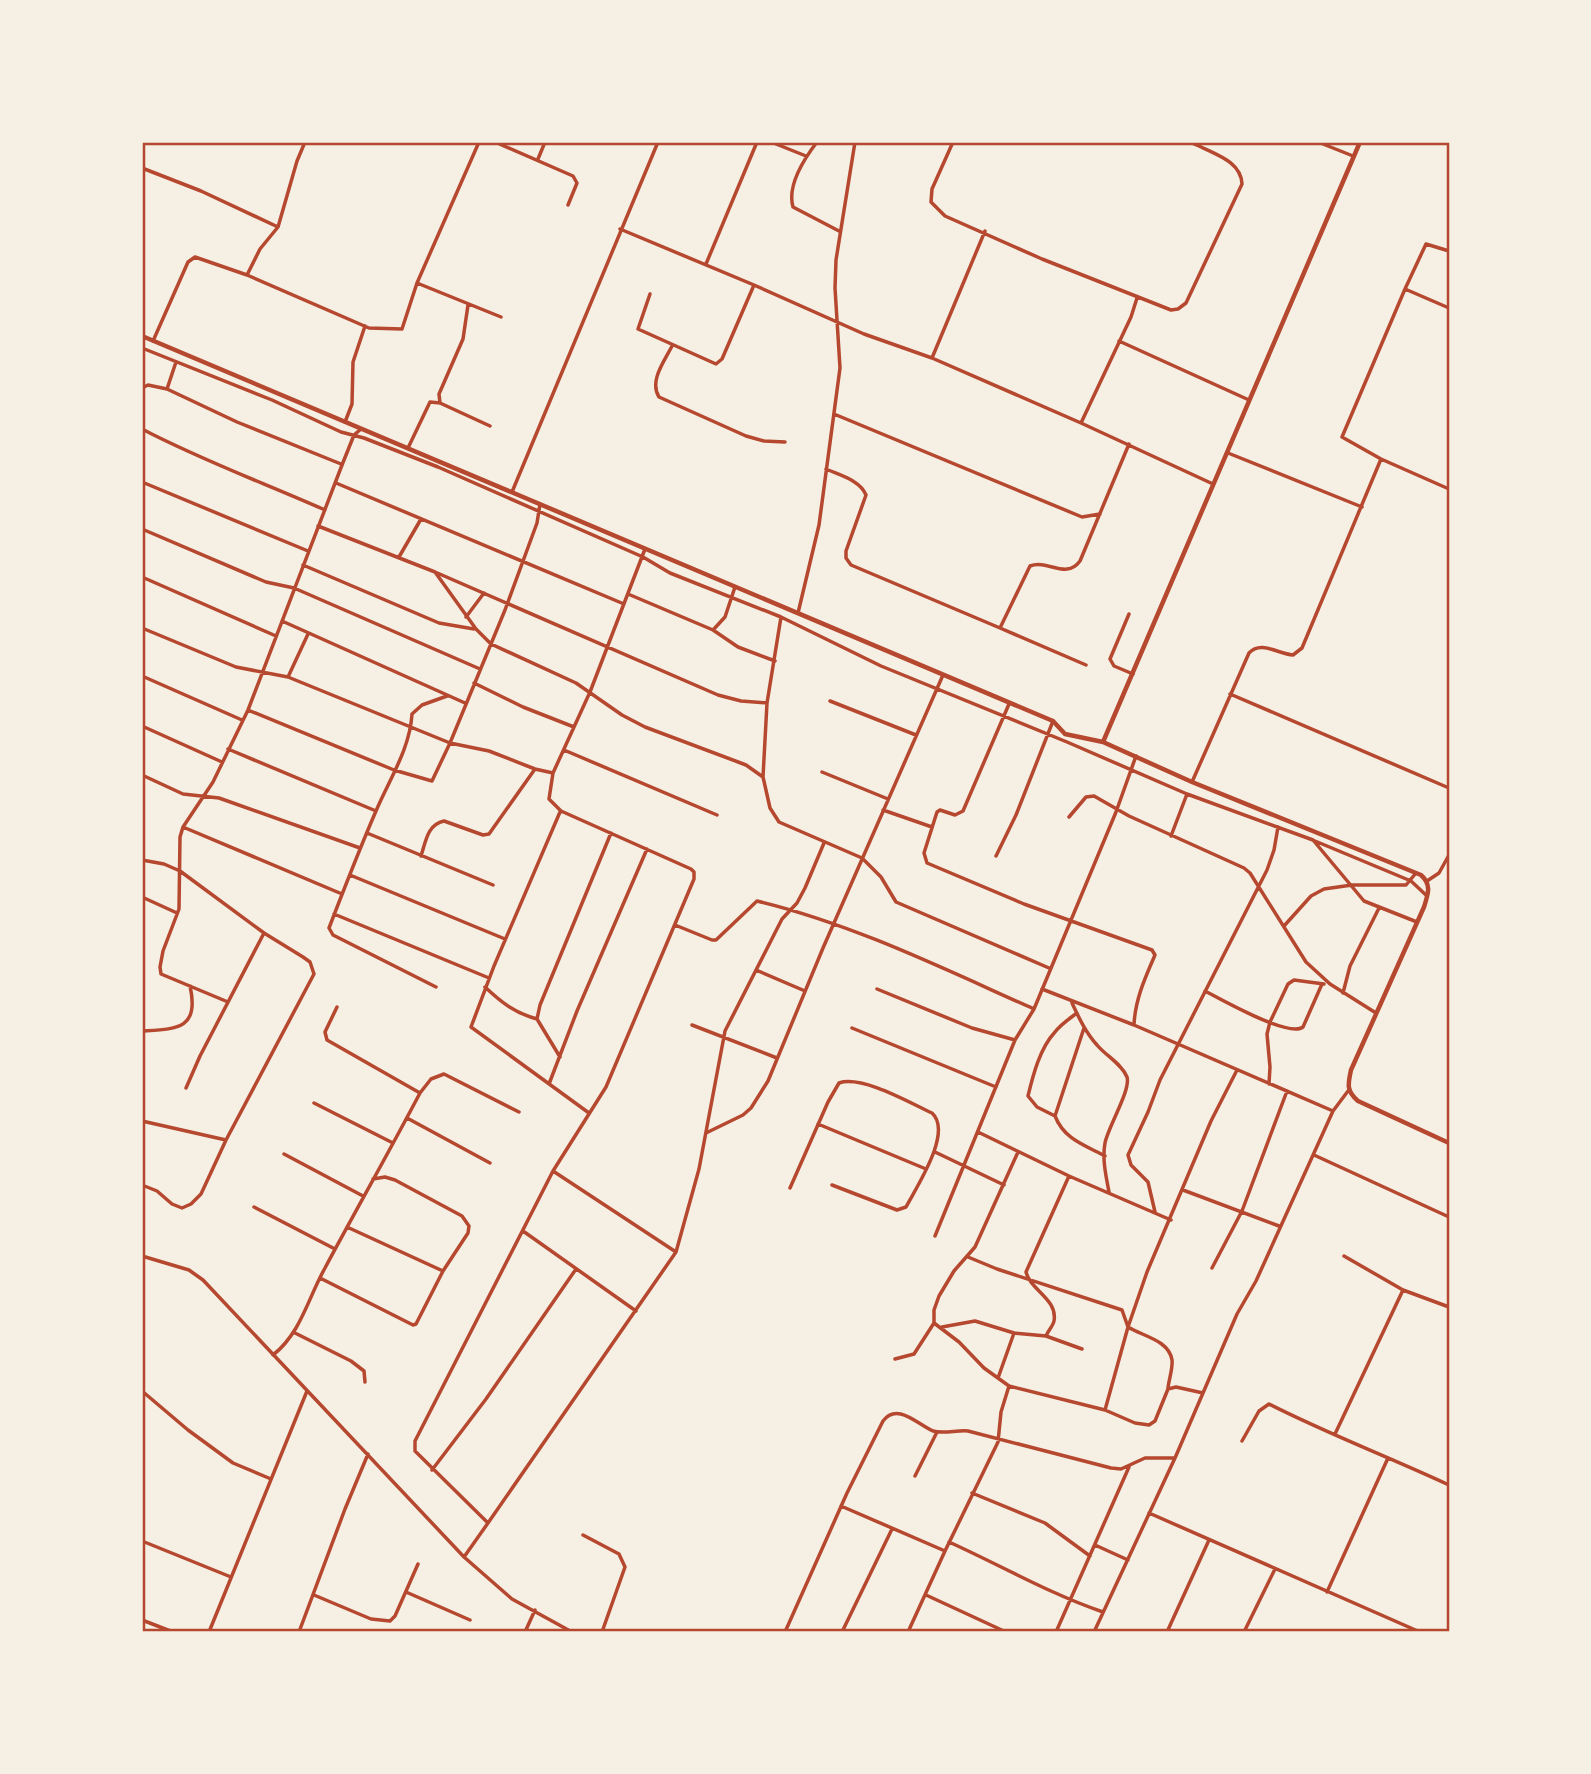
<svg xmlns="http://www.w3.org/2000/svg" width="1591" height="1774" font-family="Inter,sans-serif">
<rect width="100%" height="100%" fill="#f6efe4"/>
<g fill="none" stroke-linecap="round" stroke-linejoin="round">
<path stroke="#b5482f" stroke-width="3.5" d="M495,142L573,176L577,183L568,205
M771,142L806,156
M817,142C804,159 787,186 793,207L839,231
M953,142L932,189L931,202L945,216L1042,259L1171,310L1178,309L1186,303L1242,184C1241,162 1217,155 1199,146L1201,142
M1189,142L1199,146
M1318,142L1353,156
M538,159L545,142
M142,168L201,191L278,227
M620,229L754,285L864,334L932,358L1081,423L1213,484
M706,264L757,142
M247,275L260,249L278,227L297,161L305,142
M417,283L501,317
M1405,289L1449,308
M650,294L638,329L716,364L722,359L754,285
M153,341L188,262L195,257L247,275L369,328L402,329L417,283L479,142
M1119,341L1249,400
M672,346C664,362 649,381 659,397L746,436L764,441L785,442
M142,348L272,400L341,432L364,438L438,467L643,557L670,573L781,617L881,666L1067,742L1187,794L1313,840L1364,901L1417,922
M932,358L985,231
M176,362L167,389L237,422L341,464
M142,388L148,385L167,389
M440,403L490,426
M834,414L1082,517L1100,514
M345,422L352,404L353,362L365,326
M1081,423L1131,317L1137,298
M142,429C201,460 264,483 325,510
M408,448L430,402L440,403L439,394L463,339L468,305
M1228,453L1362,507
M1381,459L1342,437L1405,289L1426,244L1449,251
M826,469C839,475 860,480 866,495L846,551V558L851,565L1000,628
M142,482L308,551
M336,483L624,604
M512,492L658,142
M318,526L435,572L718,695L741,701L767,703
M142,529L266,582L294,588L480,669
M399,557L421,519
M303,565L439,623L474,629
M435,572L476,629L491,644L576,683L622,715L645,727L746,765L763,777L770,808L779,822L862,858L881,877L896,902L1049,968
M142,577L276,636
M628,594L713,630L725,617L735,587
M798,613L819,525L840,368L835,288L836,260L855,142
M1129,614L1110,659L1114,666L1133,674
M466,617L484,593
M282,621L465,703
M142,628L236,667L288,677L450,743L489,751L535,769L553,773
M713,630L738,647L775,661
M1086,665L1000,628L1030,566C1048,559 1066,580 1080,561L1129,444
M142,676L242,720
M288,677L308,634
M474,683L523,707L574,727
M1230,694L1449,788
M830,701L916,735
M1009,704L963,811L955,815L940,810L937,812L924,853L927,863L1024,904L1152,950L1155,955C1145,978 1135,1000 1134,1025
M248,710L394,770L432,781L450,743L505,610L537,523L540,504
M142,726L222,762
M228,749L376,811
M564,750L717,815
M822,772L888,799
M142,775L183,794L219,798L360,848
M763,777L767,703L781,617
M1192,782L1249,653C1261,640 1278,654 1293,655L1302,648L1381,459L1449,489
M883,810L932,827
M560,812L494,966L471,1027L589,1113
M1069,817L1086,797L1094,796L1129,816L1244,868L1250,873L1306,962L1330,984L1376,1013
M183,827L342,894
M367,833L493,885
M1171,836L1187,794
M1315,841L1411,881L1427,896
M421,856C426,841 427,825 444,821L483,835L489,834L535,769
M996,856L1016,815L1053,721
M142,860L164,864L180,871L264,933L303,957L310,962L314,974L226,1140L201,1194L191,1204L182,1208L172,1204L157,1191L142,1185
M350,875L505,939
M1427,881L1439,873L1449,855
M142,897L177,913
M334,914L489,978
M675,925L712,940H716L757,901C853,924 944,969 1034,1009
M1284,926L1311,896L1324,889L1352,885H1406L1416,873
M756,970L805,991
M436,987L333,935L329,928C344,889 359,850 376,811C389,780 410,749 412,714L422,705L447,696
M485,987C502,1003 515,1013 537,1019L560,1057
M877,989L972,1028L1015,1040
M1042,989L1134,1025L1333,1111
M1205,991C1222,1000 1289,1038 1303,1027L1322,984
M1343,993L1350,966L1379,908
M228,1002L161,974L160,967L163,951L179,909L180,837L183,827L213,782L248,710L342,465L354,435L361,429
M1072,1003C1079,1018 1086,1033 1097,1045C1105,1055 1122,1064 1127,1077C1131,1090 1108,1127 1105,1143C1102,1159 1106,1176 1109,1192
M337,1007L325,1032L327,1040L420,1093
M537,1019L540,1005L611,833
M692,1025L777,1058
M852,1028L996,1087
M1084,1028L1055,1116C1064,1139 1084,1145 1105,1156
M142,1031C176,1029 200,1030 190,986
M549,1084L577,1011L647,849
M1269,1084L1270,1067L1267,1034L1270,1022L1288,984L1294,980L1324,984
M186,1088L200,1056L264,933
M314,1103L393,1143
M1055,1116L1037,1107L1028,1096C1033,1075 1040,1048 1055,1032C1061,1024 1069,1019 1077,1013
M407,1118L490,1163
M142,1121L226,1140
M818,1124L926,1169
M978,1132L1069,1176L1171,1220
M706,1133L743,1115L751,1108L768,1081L823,948L943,675
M935,1152L1004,1185
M284,1154L363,1196
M1314,1155L1449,1217
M553,1171L676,1252
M790,1188L828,1102L839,1083C862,1075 910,1103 932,1113C953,1132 917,1186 906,1207L897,1210L832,1185
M1183,1190L1279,1226
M254,1207L335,1249
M1155,1212L1148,1182L1131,1165L1128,1155L1148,1112L1160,1080L1267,870L1274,850L1278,827
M347,1227L443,1271
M523,1231L636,1311
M935,1236L1015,1040L1034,1009L1116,812L1136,756
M142,1256L189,1270L203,1280L464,1557L512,1599L572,1632
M1344,1256L1403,1290L1449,1307
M968,1257L997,1269L1122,1310L1128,1327C1142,1336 1169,1340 1172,1360C1173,1368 1169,1379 1168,1388
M1212,1268L1242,1211L1287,1091
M320,1278L413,1325L416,1324L443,1271L468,1233L469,1226L462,1216L395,1180L385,1177L373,1179
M934,1323L959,1342L984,1368L1009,1386L1105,1410L1135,1423L1149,1425L1155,1421L1168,1389L1176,1387L1203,1393
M942,1327L975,1321L1014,1333L1046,1336L1082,1349
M295,1333L351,1361L364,1371L365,1382
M1046,1336C1048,1331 1053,1326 1054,1321C1058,1299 1030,1290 1026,1272L1069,1176
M273,1355C301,1333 308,1298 325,1268C356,1210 389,1152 420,1093L431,1079L444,1074L519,1112
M895,1359L914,1354L934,1323V1310L939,1296L954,1271L975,1247L1018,1152
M998,1378L1014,1333
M142,1391L188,1430L233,1463L271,1479
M1105,1410L1128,1327L1147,1272L1211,1121L1237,1070
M1335,1434L1403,1290
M1242,1441L1259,1411L1269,1404C1328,1434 1389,1457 1449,1485
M432,1470L486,1399L576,1269
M915,1476L937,1432
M972,1493L1045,1523L1090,1556
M841,1506L945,1551
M1149,1513L1420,1632
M488,1523L676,1252L699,1169L725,1031L782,919L797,903L805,888L824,843
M583,1535L619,1554L625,1567L602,1632
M142,1541L231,1577
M949,1542C1000,1565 1050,1594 1103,1612
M1095,1545L1128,1560
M464,1557L488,1523L415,1451V1441L553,1171L606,1087L694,879V872L691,869L561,811L549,799L553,773L590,692L645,549
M406,1592L470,1620
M1327,1592L1388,1458
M314,1595L371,1619L390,1621L395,1616L418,1564
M926,1595L1006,1632
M142,1620L173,1632
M209,1632L307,1391
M299,1632L345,1509L368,1454
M525,1632L535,1610
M785,1632L847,1493L883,1421C897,1402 917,1424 933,1431C943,1434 957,1430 968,1431L1111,1468L1121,1469L1145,1458H1175
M842,1632L892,1529
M908,1632L945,1551L998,1442L1001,1412L1009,1386
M1056,1632L1129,1467
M1094,1632L1175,1458L1237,1314L1256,1281L1333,1111L1348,1091
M1167,1632L1209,1540
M1244,1632L1275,1569"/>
<path stroke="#b5482f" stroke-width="4.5" d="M142,336L1053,721L1065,734L1103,742L1192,782L1421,875C1432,885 1428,894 1424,907L1351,1070C1348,1084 1346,1091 1358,1101L1449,1143
M1103,742L1360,142"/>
</g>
<rect width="1591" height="1774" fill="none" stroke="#f6efe4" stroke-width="287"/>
<rect x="144" y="144" width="1304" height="1486" fill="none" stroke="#b5482f" stroke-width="2.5"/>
</svg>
